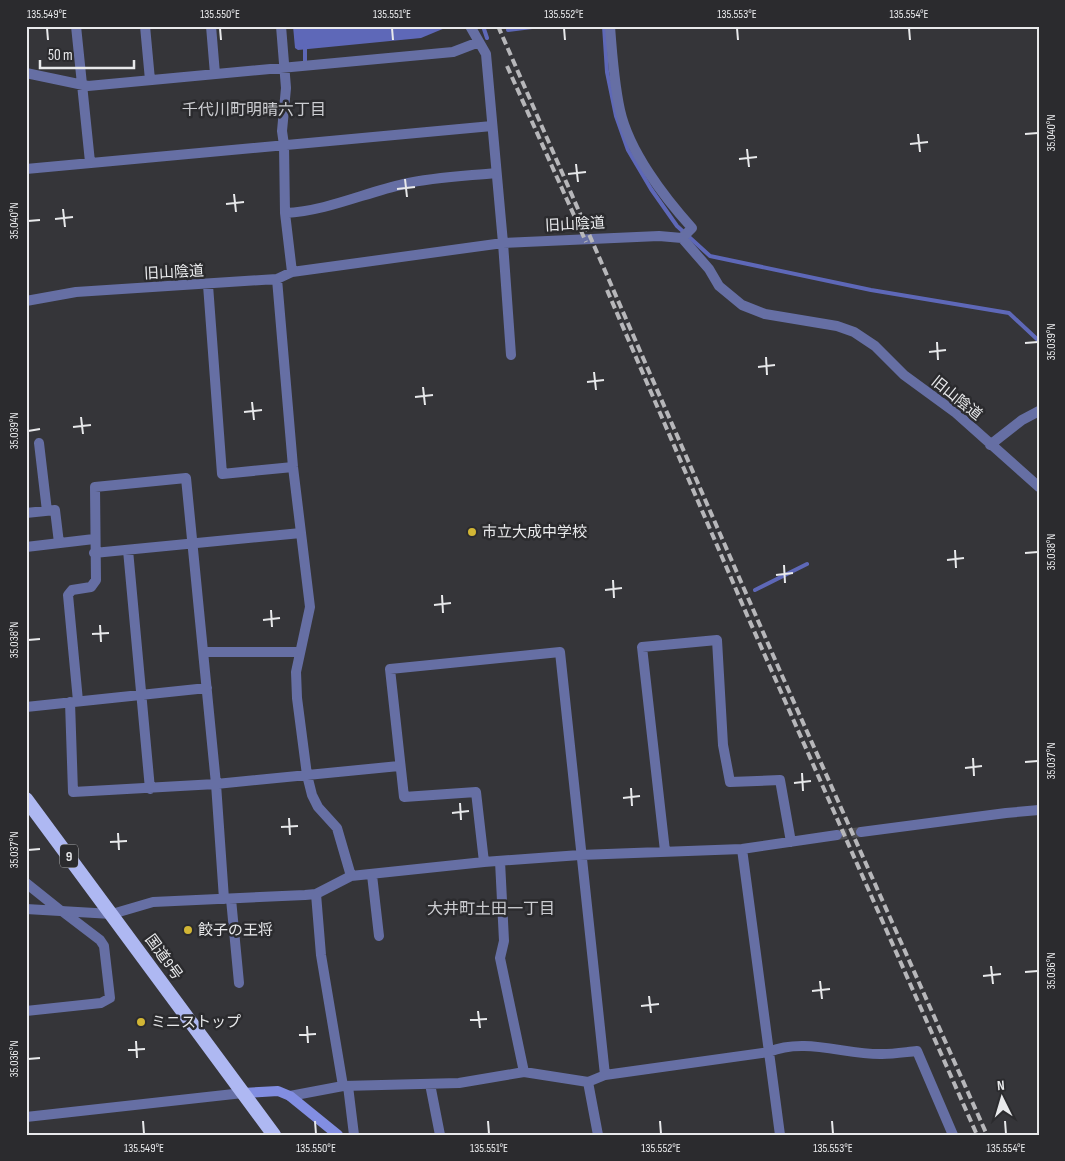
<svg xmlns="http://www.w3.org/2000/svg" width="1065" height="1161" font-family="'Sofia Sans Condensed','Noto Sans JP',sans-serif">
<rect width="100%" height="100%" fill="#353539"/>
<path fill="#5e68b8" d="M293,26H445V28L421,38L298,50L295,48Z"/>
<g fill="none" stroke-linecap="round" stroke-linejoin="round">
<path stroke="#5e68b8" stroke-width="4" d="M483,26L487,38
M604,26L607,72L616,116L628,150L651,189L677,226L710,256L871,290L1009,313L1039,341
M508,30L540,26
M305,61V46
M755,590L807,564"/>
<path stroke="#505054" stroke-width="10" stroke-dasharray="10 5" stroke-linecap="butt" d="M837,835L861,832"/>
<path stroke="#666fa4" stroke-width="10" d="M76,26L90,162
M145,26L150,80
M211,26L215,74
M281,26L286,88L282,131L284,145L285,213L292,272
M470,26L486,54L503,243L511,355
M610,26C612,54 614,83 620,110C629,151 664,197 692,228L682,238
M26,73L88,86L453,52L479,42
M26,169L492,126
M285,213C327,211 364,193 404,184C434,177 466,176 496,173
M277,279L293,467L310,607L296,672L297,698L307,775L312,795L318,807L337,828L351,876
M208,285L222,474L293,467
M26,301L76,292L277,279L292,272L503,243L659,236L682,238L709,269L719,286L742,305L765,314L837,326L854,332L875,346L904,375L956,413L1039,487
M39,443L47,511
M990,445L1022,420L1039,411
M26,513L55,510L59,543
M26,547L94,539
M128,550L150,789
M94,553L301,533
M204,652H299
M78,701L68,595L72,590L91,587L96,580L95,487L186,478L216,784L224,899
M70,702L73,792L216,784L399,766
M26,707L207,688
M861,832L1006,813L1039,810
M742,849L780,1135
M665,851L642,647L717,640L723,745L730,782L780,780L791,842
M500,861L504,941L500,958L524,1072
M484,862L476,792L404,797L390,669L560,652L605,1075
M372,875L379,936
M316,894L321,955L343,1086
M231,899L239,983
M112,914L153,902L305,895L316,894L351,876L484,862L580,855L742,849L837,835
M26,1011L101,1003L110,998L104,946L100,940L62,911
M588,1082L598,1135
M430,1084L440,1135
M348,1086L354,1135
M290,1096L343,1086L459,1083L524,1072L588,1082L605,1075L769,1052C804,1037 846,1055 882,1054C894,1054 906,1052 917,1051L953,1135"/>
<path stroke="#666fa4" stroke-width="10" d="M26,883L61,911
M26,909L112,914
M26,1117L243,1093"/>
<path stroke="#828ee2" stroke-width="10" d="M243,1093L278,1091L290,1096L338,1135"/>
<path stroke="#aeb8f2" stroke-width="14" d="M26,799L274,1135"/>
<path stroke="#b7b7ba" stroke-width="4" stroke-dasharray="8 4" stroke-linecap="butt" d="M498,26L780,671L987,1135
M507,66L586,242
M607,290L747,615L977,1135"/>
</g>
<path fill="none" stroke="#e8e9eb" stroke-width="2" d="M47,28L48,40M220,28L221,40M392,28L393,40M564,28L565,40M737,28L738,40M909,28L910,40M918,134L920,152M1025,134L1038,133M910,144L928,142M747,149L749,167M739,159L757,157M576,164L578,182M568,174L586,172M405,179L407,197M397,189L415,187M234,194L236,212M226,204L244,202M63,209L65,227M55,219L73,217M28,221L40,220M937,342L938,360M1025,343L1038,342M929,352L946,350M766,357L767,375M758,367L775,365M594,372L596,390M587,382L604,380M423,387L425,405M415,397L433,395M252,402L254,420M244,412L262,410M81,417L83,434M73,427L91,425M28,431L40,429M955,550L956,568M1025,553L1038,552M947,560L964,558M784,565L785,583M776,575L793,573M613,580L614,598M605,590L622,588M442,595L443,613M434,605L451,603M271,610L272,627M263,620L280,618M100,625L101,642M92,634L109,633M28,640L40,639M973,758L974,776M1025,762L1038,761M965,768L982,766M802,773L803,791M794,783L811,781M631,788L632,806M623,798L640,796M460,803L461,820M452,813L469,811M289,818L290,835M281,827L298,826M118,833L119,850M110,842L127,841M28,850L40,849M991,966L993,984M1025,972L1038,971M983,976L1001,974M820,981L822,999M812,991L830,989M649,996L651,1013M641,1006L659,1004M478,1011L480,1028M470,1020L487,1019M307,1026L308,1043M299,1035L316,1034M136,1041L137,1058M128,1050L145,1049M28,1059L40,1058M143,1121L144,1134M315,1121L316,1134M488,1121L489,1134M660,1121L661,1134M832,1121L833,1134M1005,1121L1006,1134"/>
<g fill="#d2b635" stroke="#2b2b2e" stroke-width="2">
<circle cx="472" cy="532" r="5"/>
<circle cx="188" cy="930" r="5"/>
<circle cx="141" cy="1022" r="5"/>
</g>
<g text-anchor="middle" stroke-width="5" stroke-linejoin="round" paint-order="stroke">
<rect fill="#2b2b2e" stroke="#afb0b2" stroke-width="1" x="60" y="844.5" width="18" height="23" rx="4"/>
<g font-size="14" font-weight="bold" fill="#e8e9eb">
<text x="69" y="861">9</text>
</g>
<g font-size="15" fill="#e8e9eb" stroke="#2b2b2e">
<text transform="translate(575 224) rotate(-3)" y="5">旧山陰道</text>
<text transform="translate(174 272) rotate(-3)" y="5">旧山陰道</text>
<text transform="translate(957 398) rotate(39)" y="5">旧山陰道</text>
<text transform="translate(164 957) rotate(54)" y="5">国道9号</text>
</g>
<g font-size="15" fill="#e8e9eb" stroke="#2b2b2e" text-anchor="start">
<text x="482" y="537">市立大成中学校</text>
<text x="198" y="935">餃子の王将</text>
<text x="151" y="1027">ミニストップ</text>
</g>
<g font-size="16" fill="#cccdd1" stroke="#2b2b2e">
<text x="254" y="115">千代川町明晴六丁目</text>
<text x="491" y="914">大井町土田一丁目</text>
</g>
</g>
<rect width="1065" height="1161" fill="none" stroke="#2b2b2e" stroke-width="55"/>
<g transform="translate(1002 1098) rotate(355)" stroke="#2b2b2e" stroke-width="4" paint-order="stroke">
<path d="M0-4L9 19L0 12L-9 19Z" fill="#e8e9eb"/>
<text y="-8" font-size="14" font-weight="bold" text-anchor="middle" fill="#e8e9eb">N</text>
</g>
<path d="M40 60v8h94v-8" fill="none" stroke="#e8e9eb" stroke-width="2.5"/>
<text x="48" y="60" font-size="15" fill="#e8e9eb" stroke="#2b2b2e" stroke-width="4" paint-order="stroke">50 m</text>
<rect x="28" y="28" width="1010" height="1106" fill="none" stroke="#e8e9eb" stroke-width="2"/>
<g font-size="12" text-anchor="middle" fill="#e8e9eb">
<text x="47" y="18">135.549°E</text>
<text x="220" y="18">135.550°E</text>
<text x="392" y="18">135.551°E</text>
<text x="564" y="18">135.552°E</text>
<text x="737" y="18">135.553°E</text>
<text x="909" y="18">135.554°E</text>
<text transform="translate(1051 133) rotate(-90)" y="4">35.040°N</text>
<text transform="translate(14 221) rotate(-90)" y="4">35.040°N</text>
<text transform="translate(1051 342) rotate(-90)" y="4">35.039°N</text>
<text transform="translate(14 431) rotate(-90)" y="4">35.039°N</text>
<text transform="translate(1051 552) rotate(-90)" y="4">35.038°N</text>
<text transform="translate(14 640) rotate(-90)" y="4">35.038°N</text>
<text transform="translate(1051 761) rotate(-90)" y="4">35.037°N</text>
<text transform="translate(14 850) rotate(-90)" y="4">35.037°N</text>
<text transform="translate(1051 971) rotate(-90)" y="4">35.036°N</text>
<text transform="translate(14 1059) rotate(-90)" y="4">35.036°N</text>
<text x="144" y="1152">135.549°E</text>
<text x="316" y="1152">135.550°E</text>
<text x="489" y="1152">135.551°E</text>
<text x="661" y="1152">135.552°E</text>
<text x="833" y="1152">135.553°E</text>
<text x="1006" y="1152">135.554°E</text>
</g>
</svg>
